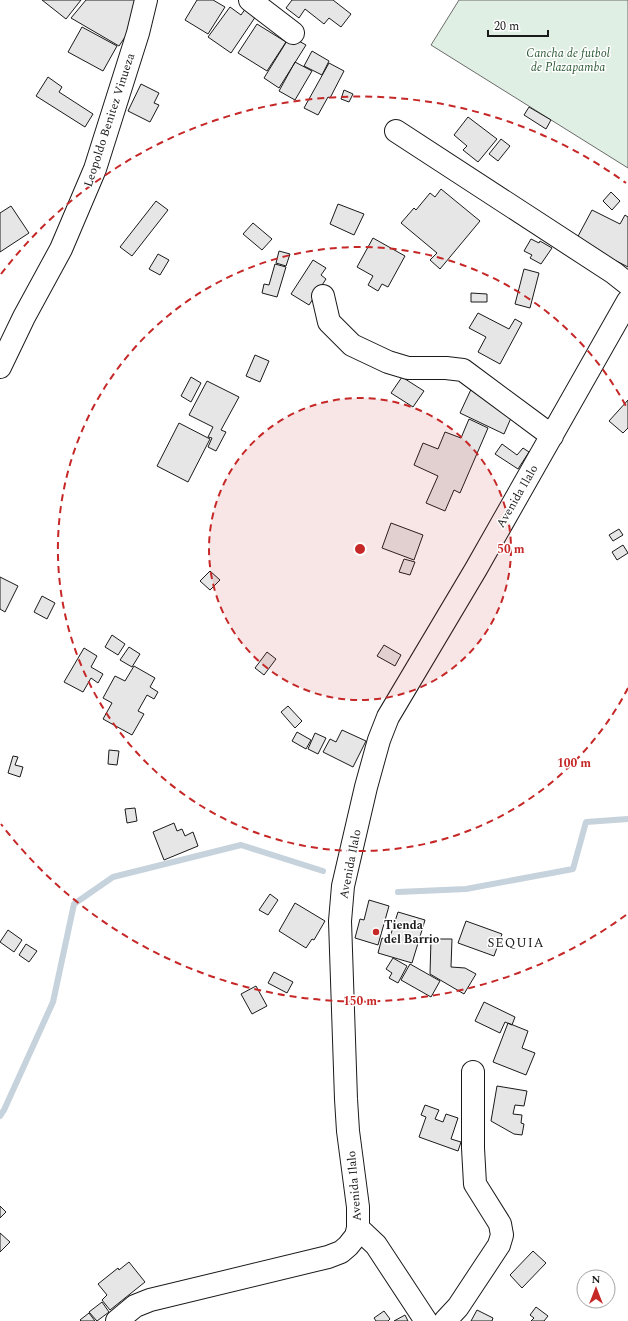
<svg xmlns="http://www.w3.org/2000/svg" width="628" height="1321" font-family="Spectral,serif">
<rect width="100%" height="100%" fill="#fff"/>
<path fill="#e0efe3" stroke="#6a6a6a" d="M459,0H628V168L431,45Z"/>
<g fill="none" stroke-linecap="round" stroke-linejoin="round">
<path stroke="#c6d2dc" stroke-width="6" d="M398,892L466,889L573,869L586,822L628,819
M0,1116L4,1110L53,1002L74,904L113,877L241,845L323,871"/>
</g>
<path fill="#e6e6e6" stroke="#1a1a1a" d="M42,0H81L66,19Z
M86,0H137L135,22L119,46L71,18Z
M197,0H213L225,7L208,34L185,20Z
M292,0H333L351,14L341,27L329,18L324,24L305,9L299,18L286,8Z
M248,5L258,13L231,53L208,37L230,7L241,15Z
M257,24L286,42L267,71L238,53Z
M82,27L117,46L103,71L68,52Z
M290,36L306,45L279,88L264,78Z
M312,51L329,61L322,75L304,66Z
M295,62L312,71L295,100L279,91Z
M329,63L344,71L330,98L328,97L318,115L304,108Z
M48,77L62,87L59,92L93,114L85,127L36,96Z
M141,84L159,93L154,103L159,105L150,122L128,111Z
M344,90L353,94L349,102L341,99Z
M529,107L551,120L546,129L524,115Z
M468,117L497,139L478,162L463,150L467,146L454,135Z
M501,139L510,146L498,161L489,154Z
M441,189L480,221L440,269L430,260L437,253L401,223L414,208L416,210L430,193L435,197Z
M611,192L620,201L612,210L603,201Z
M156,201L168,210L132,256L120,247Z
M338,204L364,214L354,235L330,224Z
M11,206L29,233L0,252V213Z
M592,210L620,224L625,215L628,217V267L576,240Z
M253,223L272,239L262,250L243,234Z
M373,238L405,256L388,287L382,284L378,291L368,285L373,276L357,267Z
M531,239L539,243L540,241L552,248L541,264L530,258L532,255L524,251Z
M279,251L290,254L286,266L276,263Z
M158,254L169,260L160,275L149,269Z
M313,260L326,268L321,275L326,279L309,305L291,294Z
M275,264L286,267L277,297L262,293L264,284L269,285Z
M524,269L539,273L530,308L515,304Z
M471,293L487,294V302H471Z
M478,313L509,329L515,319L522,323L500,364L478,352L486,337L469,328Z
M255,355L269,361L260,382L246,376Z
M191,377L201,383L191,402L181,396Z
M402,377L424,391L413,407L391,393Z
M207,381L239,397L221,430L226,432L216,451L208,447L212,438L208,437L213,427L189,415Z
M474,383L511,418L504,434L460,413Z
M628,400V428L623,433L609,421Z
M469,419L488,428L460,493L454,490L445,511L426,503L438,476L414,465L423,443L438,449L445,432L461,438Z
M179,423L210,439L188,482L157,466Z
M502,444L517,455L523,448L529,452L518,469L495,454Z
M391,523L423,535L414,560L382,548Z
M619,529L623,535L613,541L609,535Z
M623,545L628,553L617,560L612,552Z
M404,559L415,562L410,575L399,572Z
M210,571L220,580L210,590L200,581Z
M0,577L18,586L5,612L0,609Z
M42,596L55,603L47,619L34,612Z
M112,635L125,644L118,655L105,647Z
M384,645L401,655L395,666L377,656Z
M129,647L140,654L132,667L120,660Z
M84,648L97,656L91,667L103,674L98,683L91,678L83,692L64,682Z
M267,652L276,659L264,675L255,668Z
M134,666L155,678L150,687L158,692L154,699L147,695L138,711L144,714L132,735L103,719L112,703L103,698L115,676L125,681Z
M288,706L302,721L295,728L281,712Z
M342,730L366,741L353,767L323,752L330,739L336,742Z
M297,732L311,740L306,749L292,741Z
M315,733L326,738L318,754L308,749Z
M109,750L119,751L117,765L108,764Z
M13,756L18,757L15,765L23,767L20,777L8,773Z
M135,808L137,821L127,823L125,809Z
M174,823L177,831L182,829L185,836L193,832L198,846L164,860L153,832Z
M270,894L278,900L268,915L259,910Z
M369,900L389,906L378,945L355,938L360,919L364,920Z
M295,903L325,921L314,940L312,939L306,948L279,931Z
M398,912L425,920L412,963L378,953L382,938L389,940Z
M466,921L502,934L494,956L458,943Z
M8,930L22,940L14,952L0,942Z
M431,939H452L451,967L465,968L476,974L464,994L430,974Z
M26,944L37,951L29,962L19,955Z
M393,958L407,966L398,983L389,978L392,973L386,969Z
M410,964L440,981L431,997L401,980Z
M274,972L293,982L287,993L268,983Z
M256,986L267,1006L252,1014L241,994Z
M484,1002L515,1017L512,1025L505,1022L500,1033L475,1021Z
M508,1023L528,1031L522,1048L535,1053L526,1075L493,1062Z
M497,1086L527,1091L524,1106L515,1105L513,1114L522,1115L521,1123L524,1124L522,1135L514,1134L491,1121Z
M425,1105L439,1110L435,1119L443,1122L446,1114L458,1118L451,1139L461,1142L458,1151L419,1137L426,1117L421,1115Z
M0,1206L6,1212L0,1218Z
M0,1233L10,1242L0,1252Z
M533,1251L546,1263L522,1288L510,1275Z
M129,1262L145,1282L110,1310L102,1300L107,1295L98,1284L118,1268L119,1270Z
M102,1302L109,1312L97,1321L89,1312Z
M536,1307L548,1316L544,1321H531L534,1318L530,1315Z
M477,1310L493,1318L492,1321H471Z
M384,1311L390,1319L388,1321H376L374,1318Z
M89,1313L95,1321H81L80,1320Z
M405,1315L408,1321H394Z"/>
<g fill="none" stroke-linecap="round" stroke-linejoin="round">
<defs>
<path id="minor" d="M250,0L293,33
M396,131L614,273L628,284
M323,296L329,322L352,345L388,362L408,368H446L463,370L552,436
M0,367L24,317L61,249L95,169L138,33L146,0
M358,1228L376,1245L426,1321
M117,1321L135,1306L150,1300L328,1257L341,1252L348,1246L356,1236L358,1228V1207L348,1131L346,1099L340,921L343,886L366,787L379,740L388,717L476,569L628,301
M445,1321L458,1307L499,1245L502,1235L500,1224L475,1184L473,1148V1072"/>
</defs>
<use href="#minor" stroke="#1a1a1a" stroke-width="24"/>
<use href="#minor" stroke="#fff" stroke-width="22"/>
</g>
<circle cx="360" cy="549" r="151" fill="#c62828" fill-opacity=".12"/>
<g fill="none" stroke="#c62828" stroke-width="2" stroke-dasharray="7 5">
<circle cx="360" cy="549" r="151"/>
<path d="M628 688A302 302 0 1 1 628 410"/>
<path d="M626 915A452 452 0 0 1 1 824M1 274A452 452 0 0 1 626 183"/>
</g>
<circle fill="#c62828" stroke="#fff" stroke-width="1.5" cx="376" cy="932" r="4"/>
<g text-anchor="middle" stroke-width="3" stroke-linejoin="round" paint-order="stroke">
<g font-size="12" font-style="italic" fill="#2b5a34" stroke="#fff">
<text x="568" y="57">Cancha de futbol<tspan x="568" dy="14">de Plazapamba</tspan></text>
</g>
<g font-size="12" fill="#1a1a1a" stroke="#fff">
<text transform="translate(109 120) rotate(-72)" y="4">Leopoldo Benitez Vinueza</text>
<text transform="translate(517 496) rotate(-60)" y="4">Avenida Ilalo</text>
<text transform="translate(350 864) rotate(-79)" y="4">Avenida Ilalo</text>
<text transform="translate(354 1186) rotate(-95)" y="4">Avenida Ilalo</text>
</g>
<g font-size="12" font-weight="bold" fill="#1a1a1a" stroke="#fff" text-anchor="start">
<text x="384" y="929">Tienda<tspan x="384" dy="14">del Barrio</tspan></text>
</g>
<g font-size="13" letter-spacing="1" fill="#1a1a1a" stroke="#fff">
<text x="516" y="947">SEQUIA</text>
</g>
</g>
<circle cx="360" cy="549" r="6" fill="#c62828" stroke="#fff" stroke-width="2"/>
<g font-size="12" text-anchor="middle" font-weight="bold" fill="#c62828" stroke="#fff" stroke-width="3" stroke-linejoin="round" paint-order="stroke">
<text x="511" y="553">50 m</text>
<text x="574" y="767">100 m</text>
<text x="360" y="1005">150 m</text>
</g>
<g transform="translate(596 1289)"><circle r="19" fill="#ffffff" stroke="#a3a3a3"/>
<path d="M0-3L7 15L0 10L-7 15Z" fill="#c62828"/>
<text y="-6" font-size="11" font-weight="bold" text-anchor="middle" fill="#1a1a1a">N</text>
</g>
<path d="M488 30v6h60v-6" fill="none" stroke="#1a1a1a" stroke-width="2"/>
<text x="494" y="30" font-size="12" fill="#1a1a1a" stroke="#ffffff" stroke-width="3" paint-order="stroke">20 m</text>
</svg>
